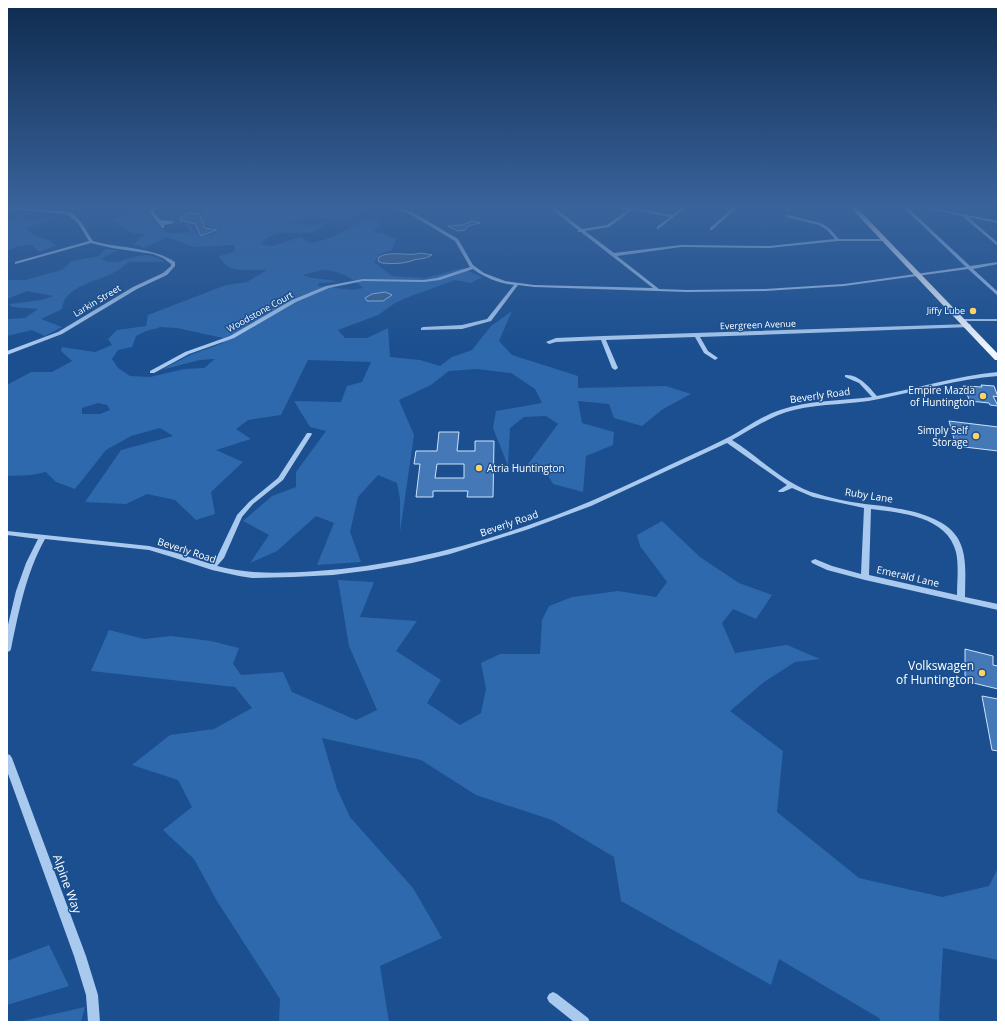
<svg xmlns="http://www.w3.org/2000/svg" width="1005" height="1029" font-family="'Open Sans',sans-serif">
<rect width="100%" height="100%" fill="#1b4f8f"/>
<path fill="#2e69ad" fill-rule="evenodd" d="M133,206H149L144,210C158,229 165,237 190,232L183,223L189,224L201,237L211,235L220,230L202,224C199,215 202,212 209,206L312,208L370,206L341,222C327,217 304,211 293,224L308,225L326,222C313,246 278,220 261,244L272,246L301,237L310,243C333,239 338,234 357,224C362,221 370,221 376,220L381,225L373,232L382,233L396,239L392,250L380,254L374,262L392,276L426,278L462,268L482,277L471,283L455,280L411,296L395,303L378,315L338,330L345,338H367L388,328L390,357L420,360L440,366L452,357L472,350L491,326L512,311L499,341L512,355L578,376V388L666,386L691,394L663,409L642,426L614,418L609,404L578,401L582,423L614,432L613,445L586,456L583,492L553,484L547,474L523,471L558,424L546,416L524,417L510,428L508,466L493,428L496,411L542,403L535,389L511,373L477,369L449,371L431,385L399,400L414,435L400,532V499L397,483L378,475L358,497L350,532L361,562L317,565L334,523L316,516L277,551L250,563L269,535L243,521L272,496L296,487V472L326,431L310,427L294,401L341,402L347,386L362,382L371,362L308,360L281,415L248,420L236,429L251,439L216,450L243,462L211,492L215,514L196,520L175,500L147,494L126,504L85,502L121,450L173,436L160,428L131,436L106,450L75,489L56,482L46,472L32,475L7,476V385L31,372H52L72,361L61,351L62,347L95,352L112,345L108,339L117,330L146,326L148,315L226,285L247,282L267,270C250,268 228,276 219,256L234,252L235,245L194,247L167,237L144,248L134,244L145,234L132,233L110,219L136,212ZM323,270C340,271 351,277 363,288L353,290L318,286L319,283L338,282C326,278 314,280 302,275ZM161,327L177,328L223,338V343L190,355L161,370L200,360L215,359L204,368L184,369L150,377L130,376L118,368L112,359L118,350L132,347L136,336L146,331ZM98,403L107,405L110,410L100,414H82V408Z
M32,212L22,219L33,222L58,217L27,228C38,241 46,235 56,246L39,252L32,245L18,246L7,251V221Z
M105,249L118,250L101,259C123,271 138,243 165,262H128C124,266 119,270 113,273C96,282 64,286 62,309L41,319L62,327L45,336L32,330L7,336V319L25,318L38,309L12,307L9,304L42,300L53,296L27,291L7,299V280H25L62,270L72,261L99,256Z
M662,521L700,557L739,583L772,595L756,619L733,609L722,623L735,653L787,645L820,659L795,662L764,682L730,711L783,751L777,812L859,878L942,897L989,886L998,868V960L943,948L939,1017L940,1022H881L879,1018L779,959L771,985L621,901L614,857L552,820L476,795L421,760L322,738L337,789L350,817L413,888L442,938L380,966L389,1022H279L280,999L217,901L194,859L163,830L192,807L178,780L132,765L170,735L214,729L252,708L235,687L91,671L109,630L144,639L171,636L211,641L239,648L233,664L241,675L283,672L292,692L356,720L377,710L349,646L338,580L374,582L360,617L417,621L396,651L441,680L427,703L460,725L481,713L486,689L481,663L500,654H540L542,620L549,606L572,597L618,591L656,597L667,582L640,546L637,535Z
M49,945L69,986L7,1005V961Z
M85,1007L81,1022H18Z"/>
<path fill="#3c6290" stroke="#9cc4f0" d="M188,213L199,214L205,228L217,230L201,236L195,224L180,220L181,217Z
M471,221L480,223L468,226L465,230L458,231L448,226L463,225Z
M421,253L432,255C423,260 421,258 414,260C403,264 393,264 382,263L378,261L379,257C391,250 407,257 421,253Z
M385,292L392,295L383,301H367L365,298L372,294Z"/>
<path fill="#4478b7" stroke="#cfe3fa" fill-rule="evenodd" d="M981,385L994,386L998,397L993,396L998,406L990,405L989,403L970,401L963,386L982,387Z
M949,421L998,427V451L956,446Z
M439,432H459L457,451H475V441H494L493,497H467L468,491H433V497H416L420,464H414L416,451H437ZM437,464H464V478H435Z
M965,649L993,656V665L998,666V689L965,681Z
M982,696L998,699V751L992,750Z"/>
<g fill="none" stroke-linecap="round" stroke-linejoin="round">
<path fill="#a9c9ee" fill-rule="evenodd" d="M153,206H157L153,211L160,220L172,221L174,222L173,223L164,225V228H162L149,211Z
M390,206H395L412,212L458,239L473,265L484,273L505,281L534,285L653,288L581,232H578V230L548,206H552L582,229L607,225L628,210L613,207L611,206H619L672,215L684,206H688L658,229H657V227L670,217L632,210L609,227L585,231L614,253L681,245L769,246L835,239L827,230L819,225L786,217V215H787L821,223L829,228L839,239H884L886,240L884,241H838L769,248L681,247L617,256L659,289L687,290L765,289L844,284L966,267L902,206H906L970,266L998,262V264L973,269L998,292V296L968,269L844,286L765,291L687,292L534,287L518,285L491,321L462,329L421,330V328L423,327L462,325L487,319L514,285C499,283 485,278 473,269L440,280L424,282L363,281L329,288L296,302L234,338L189,354L154,373H150V371L185,352L230,336L292,300L326,286L363,279L424,280L437,278L470,267L455,241L410,214Z
M735,206H739L712,230H710V228Z
M915,206H922L998,221V223L968,217L998,243V246L962,216Z
M7,207L69,212C82,219 85,230 93,241C120,249 150,246 175,262V266L167,275L137,289L62,334L7,355V351L58,332L133,287L163,273L171,266V264L163,258L153,254L112,248L91,243L15,264V262L89,241L78,223L67,214L7,209Z
M960,319H998V321H962L960,320Z
M969,324L971,325V327L700,337L708,351L718,358L715,360L704,353L695,337L606,340L618,368L615,370L612,368L601,340L556,342L549,344L546,342L556,338L603,336Z
M998,372V376C957,379 919,391 879,399C851,405 822,403 794,410C772,415 752,429 732,440C759,457 781,481 811,492C827,497 848,502 865,504C892,507 941,512 957,537C968,554 965,577 965,597L998,604V610L865,580L827,570L812,563L811,561L815,559L832,566L861,574L864,508L813,497L792,488L783,492H779L778,491L787,485L727,443L591,506L529,529L450,554L412,563L372,570L333,575L293,577L252,578L239,576L212,570L172,557L149,550L45,539C26,573 19,611 11,649L10,651L7,652V629L16,591L26,563L38,539L7,535V531L149,546L177,553L211,564L217,557L237,515L249,502L278,478L307,433H311L312,434L283,480L253,504L242,517L224,558L217,566C250,575 284,573 317,571C405,565 492,541 574,508C617,491 658,470 700,451C711,446 721,441 731,436C747,427 762,416 780,410C809,400 841,401 872,397L859,383L845,377V375C859,374 869,387 877,396C918,388 957,376 998,372ZM871,509C901,513 947,516 956,552C959,566 957,581 957,595L869,575Z
M7,754L10,755L12,758L86,956L98,995L100,1022H88L86,995L74,956L7,771Z
M553,992L557,994L588,1018L590,1022H574L549,1002L547,998L549,994Z"/>
<path fill="#f0f6ff" fill-rule="evenodd" d="M849,206H855L998,354V360H995Z"/>
</g>
<linearGradient id="sky" x2="0" y2="1"><stop stop-color="#0f2b4f"/><stop offset="0.59" stop-color="#39639b"/><stop offset="1" stop-color="#39639b" stop-opacity="0"/></linearGradient>
<rect width="1005" height="350" fill="url(#sky)"/>
<g fill="#ffd166" stroke="#1b4f8f" stroke-width="1.5">
<circle cx="973" cy="311" r="4"/>
<circle cx="983" cy="396" r="4"/>
<circle cx="976" cy="436" r="4"/>
<circle cx="479" cy="468" r="4"/>
<circle cx="982" cy="673" r="4"/>
</g>
<g text-anchor="middle" stroke-width="3" stroke-linejoin="round" paint-order="stroke">
<g font-size="9" fill="#fff" stroke="#1b4f8f">
<text transform="translate(97 301) rotate(-31)" y="3">Larkin Street</text>
<text transform="translate(260 312) rotate(-29)" y="3">Woodstone Court</text>
<text transform="translate(758 325) rotate(-2)" y="3">Evergreen Avenue</text>
</g>
<g font-size="9" fill="#fff" stroke="#1b4f8f" text-anchor="end">
<text x="965" y="314">Jiffy Lube</text>
</g>
<g font-size="10" fill="#fff" stroke="#1b4f8f" text-anchor="end">
<text x="975" y="394">Empire Mazda<tspan x="975" dy="12">of Huntington</tspan></text>
<text x="968" y="434">Simply Self<tspan x="968" dy="12">Storage</tspan></text>
<text x="487" y="472" text-anchor="start">Atria Huntington</text>
</g>
<g font-size="10" fill="#fff" stroke="#1b4f8f">
<text transform="translate(820 395) rotate(-8)" y="4">Beverly Road</text>
<text transform="translate(869 495) rotate(9)" y="4">Ruby Lane</text>
<text transform="translate(509 523) rotate(-19)" y="4">Beverly Road</text>
<text transform="translate(187 550) rotate(18)" y="4">Beverly Road</text>
<text transform="translate(908 576) rotate(13)" y="4">Emerald Lane</text>
</g>
<g font-size="12" fill="#fff" stroke="#1b4f8f" text-anchor="end">
<text x="974" y="670">Volkswagen<tspan x="974" dy="14">of Huntington</tspan></text>
</g>
<g font-size="12" fill="#fff" stroke="#1b4f8f">
<text transform="translate(67 884) rotate(70)" y="4">Alpine Way</text>
</g>
</g>
<rect width="1005" height="1029" fill="none" stroke="#ffffff" stroke-width="16"/>
</svg>
